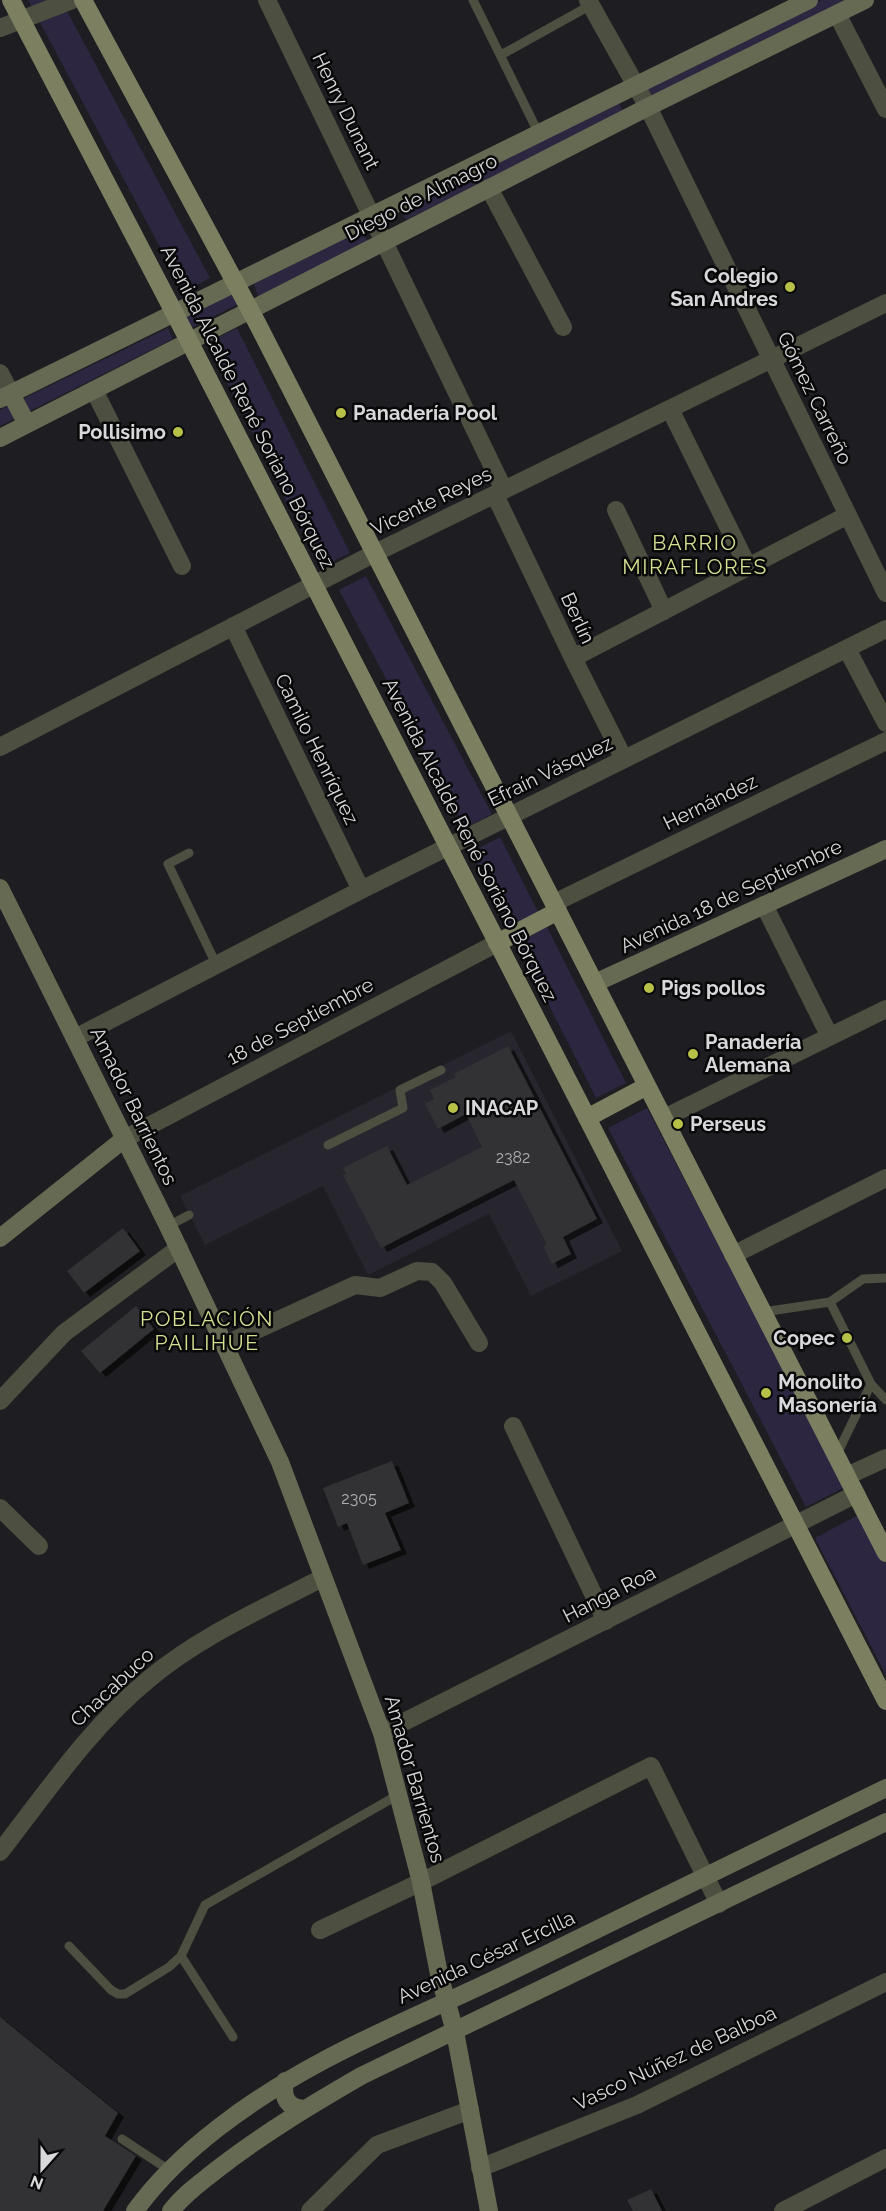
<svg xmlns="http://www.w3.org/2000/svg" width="886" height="2211" font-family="Raleway,sans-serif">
<defs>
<filter id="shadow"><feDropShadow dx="6" dy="4" stdDeviation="0" flood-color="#0009"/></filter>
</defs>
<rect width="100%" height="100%" fill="#1e1d21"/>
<path fill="#27252e" d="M511,1031L622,1251L531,1296L489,1214L368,1275L323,1186L205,1245L180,1196Z"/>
<path fill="#2c2640" d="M28,0H61L210,278L184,292Z
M822,0H851L654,98L647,86Z
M617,100L624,113L406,220L402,212Z
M361,230L368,242L258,297L254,284Z
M233,293L238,304L191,328L185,317Z
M168,328L173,339L0,426V410Z
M237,328L350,553L320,568L207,343Z
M366,576L492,814L465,828L339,590Z
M500,837L538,912L509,927L471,852Z
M547,927L626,1083L596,1098L517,942Z
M647,1108L845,1487L806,1507L608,1128Z
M860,1514L886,1564V1675L815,1538Z"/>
<path fill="#313134" filter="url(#shadow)" d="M508,1046L597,1219L563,1237L571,1254L552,1264L543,1246L547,1245L514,1180L381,1248L343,1175L346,1174L343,1168L387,1146L407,1185L482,1147L466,1114L438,1129L425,1104L434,1099L430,1090L456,1077L454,1074Z
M123,1228L140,1251L84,1293L67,1271Z
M136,1306L154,1329L100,1373L81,1351Z
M392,1461L409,1503L385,1513L401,1550L363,1565L347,1523L338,1527L323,1488Z
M0,2017L118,2113L105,2136L136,2156L103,2211H0Z
M651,2189L662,2211H633L627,2200Z"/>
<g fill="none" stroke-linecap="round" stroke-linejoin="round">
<path stroke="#4d4f40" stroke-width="9" d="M473,0L539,134
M501,55L591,5
M189,853L168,864L217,966
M328,1145L403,1108L400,1090L441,1070
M168,1226L189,1215
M830,1302L863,1279L886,1278
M763,1312L830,1302L871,1384L886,1400
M837,1454L871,1384
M69,1946L111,1990L118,1994H125L169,1967L181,1956L205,1905L398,1795
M181,1956L233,2037
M122,2139L169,2170"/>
<path stroke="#4d4f40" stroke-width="18" d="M267,0L504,490
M588,0L648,107L886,593
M837,14L886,109
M0,28L72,0
M489,188L563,327
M0,373L11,394
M94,390L182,566
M670,409L748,567
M495,495L573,658L624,759
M616,510L664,611
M233,626L361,890
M847,649L886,723
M573,658L848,515
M0,747L375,553L886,303
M554,903L886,741
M764,905L829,1035
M75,1038L361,890L886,629
M664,1118L886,1009
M124,1139L497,943
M733,1255L886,1178
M226,1344L355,1285L380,1288L417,1271L432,1272L443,1283L479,1343
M0,1401L64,1333L179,1248
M513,1426L606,1621
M847,1476L886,1458
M0,1508L39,1546
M382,1733L856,1494
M0,1852C46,1793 91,1726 149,1679C200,1636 263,1609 322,1578
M320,1930L421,1882L651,1766L719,1904
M480,2168L637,2105L886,1982
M310,2211L377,2145L470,2110
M783,2211L886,2158"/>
<path stroke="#676a53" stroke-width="18" d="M11,394L27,424
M0,399L809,0
M0,438L648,107L865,0
M0,888L168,1226L280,1462L382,1733L421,1882L439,1974L455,2032L489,2211
M595,983L886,849
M0,1238L124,1139
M285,2081C282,2098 287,2108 305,2109
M135,2211C158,2179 187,2152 218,2128C309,2057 409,2021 512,1971C637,1910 762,1849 886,1788
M171,2211C183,2195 199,2184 215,2171C261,2135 311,2105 361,2076L886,1822"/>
<path stroke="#7c8061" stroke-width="18" d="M11,0L189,341L886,1701
M83,0L256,321L886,1553
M497,943L558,911
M587,1118L647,1086"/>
</g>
<g fill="#b7c147" stroke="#080809" stroke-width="2">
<circle cx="790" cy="287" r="6"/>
<circle cx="341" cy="413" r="6"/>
<circle cx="178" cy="432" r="6"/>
<circle cx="649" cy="988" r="6"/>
<circle cx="693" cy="1054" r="6"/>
<circle cx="453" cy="1108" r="6"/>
<circle cx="678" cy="1124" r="6"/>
<circle cx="847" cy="1338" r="6"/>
<circle cx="766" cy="1393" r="6"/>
</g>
<g text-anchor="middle" stroke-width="5" stroke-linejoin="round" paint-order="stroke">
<g font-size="16" fill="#aeaeb0">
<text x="513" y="1163">2382</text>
<text x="359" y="1504">2305</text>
</g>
<g font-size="20" fill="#d8d7da" stroke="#080809">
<text transform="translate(346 111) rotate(64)" y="7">Henry Dunant</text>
<text transform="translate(421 197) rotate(-27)" y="7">Diego de Almagro</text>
<text transform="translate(815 398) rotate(64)" y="7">Gómez Carreño</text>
<text transform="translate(248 407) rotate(63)" y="7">Avenida Alcalde René Soriano Bórquez</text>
<text transform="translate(431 501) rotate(-26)" y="7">Vicente Reyes</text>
<text transform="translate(578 618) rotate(65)" y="7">Berlín</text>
<text transform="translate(317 749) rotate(64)" y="7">Camilo Henríquez</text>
<text transform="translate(550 771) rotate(-26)" y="7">Efraín Vásquez</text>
<text transform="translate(710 802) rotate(-26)" y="7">Hernández</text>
<text transform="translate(470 840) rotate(63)" y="7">Avenida Alcalde René Soriano Bórquez</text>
<text transform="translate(731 896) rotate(-25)" y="7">Avenida 18 de Septiembre</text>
<text transform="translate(300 1021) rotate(-28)" y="7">18 de Septiembre</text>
<text transform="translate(134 1106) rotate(64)" y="7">Amador Barrientos</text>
<text transform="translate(609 1594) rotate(-27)" y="7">Hanga Roa</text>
<text transform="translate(112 1687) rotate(-43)" y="7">Chacabuco</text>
<text transform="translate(415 1779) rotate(74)" y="7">Amador Barrientos</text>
<text transform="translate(486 1957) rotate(-25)" y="7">Avenida César Ercilla</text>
<text transform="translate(675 2058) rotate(-25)" y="7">Vasco Núñez de Balboa</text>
</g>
<g font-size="20" font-weight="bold" fill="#d8d7da" stroke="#080809" text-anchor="start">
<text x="778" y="283" text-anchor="end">Colegio<tspan x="778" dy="23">San Andres</tspan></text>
<text x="353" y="420">Panadería Pool</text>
<text x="166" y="439" text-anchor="end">Pollisimo</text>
<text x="661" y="995">Pigs pollos</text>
<text x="705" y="1049">Panadería<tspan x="705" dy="23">Alemana</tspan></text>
<text x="465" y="1115">INACAP</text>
<text x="690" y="1131">Perseus</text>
<text x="835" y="1345" text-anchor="end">Copec</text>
<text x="778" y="1389">Monolito<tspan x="778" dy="23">Masonería</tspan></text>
</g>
<g font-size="21" letter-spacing="1.5" fill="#d6de91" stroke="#080809">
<text x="695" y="550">BARRIO<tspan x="695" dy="24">MIRAFLORES</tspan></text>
<text x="207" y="1326">POBLACIÓN<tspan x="207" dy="24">PAILIHUE</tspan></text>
</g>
</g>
<g transform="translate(42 2169) rotate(201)" stroke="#080809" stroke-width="4.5" paint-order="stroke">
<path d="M0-4.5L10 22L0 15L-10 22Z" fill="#d8d7da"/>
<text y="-9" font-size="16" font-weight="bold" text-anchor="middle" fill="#d8d7da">N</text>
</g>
</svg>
